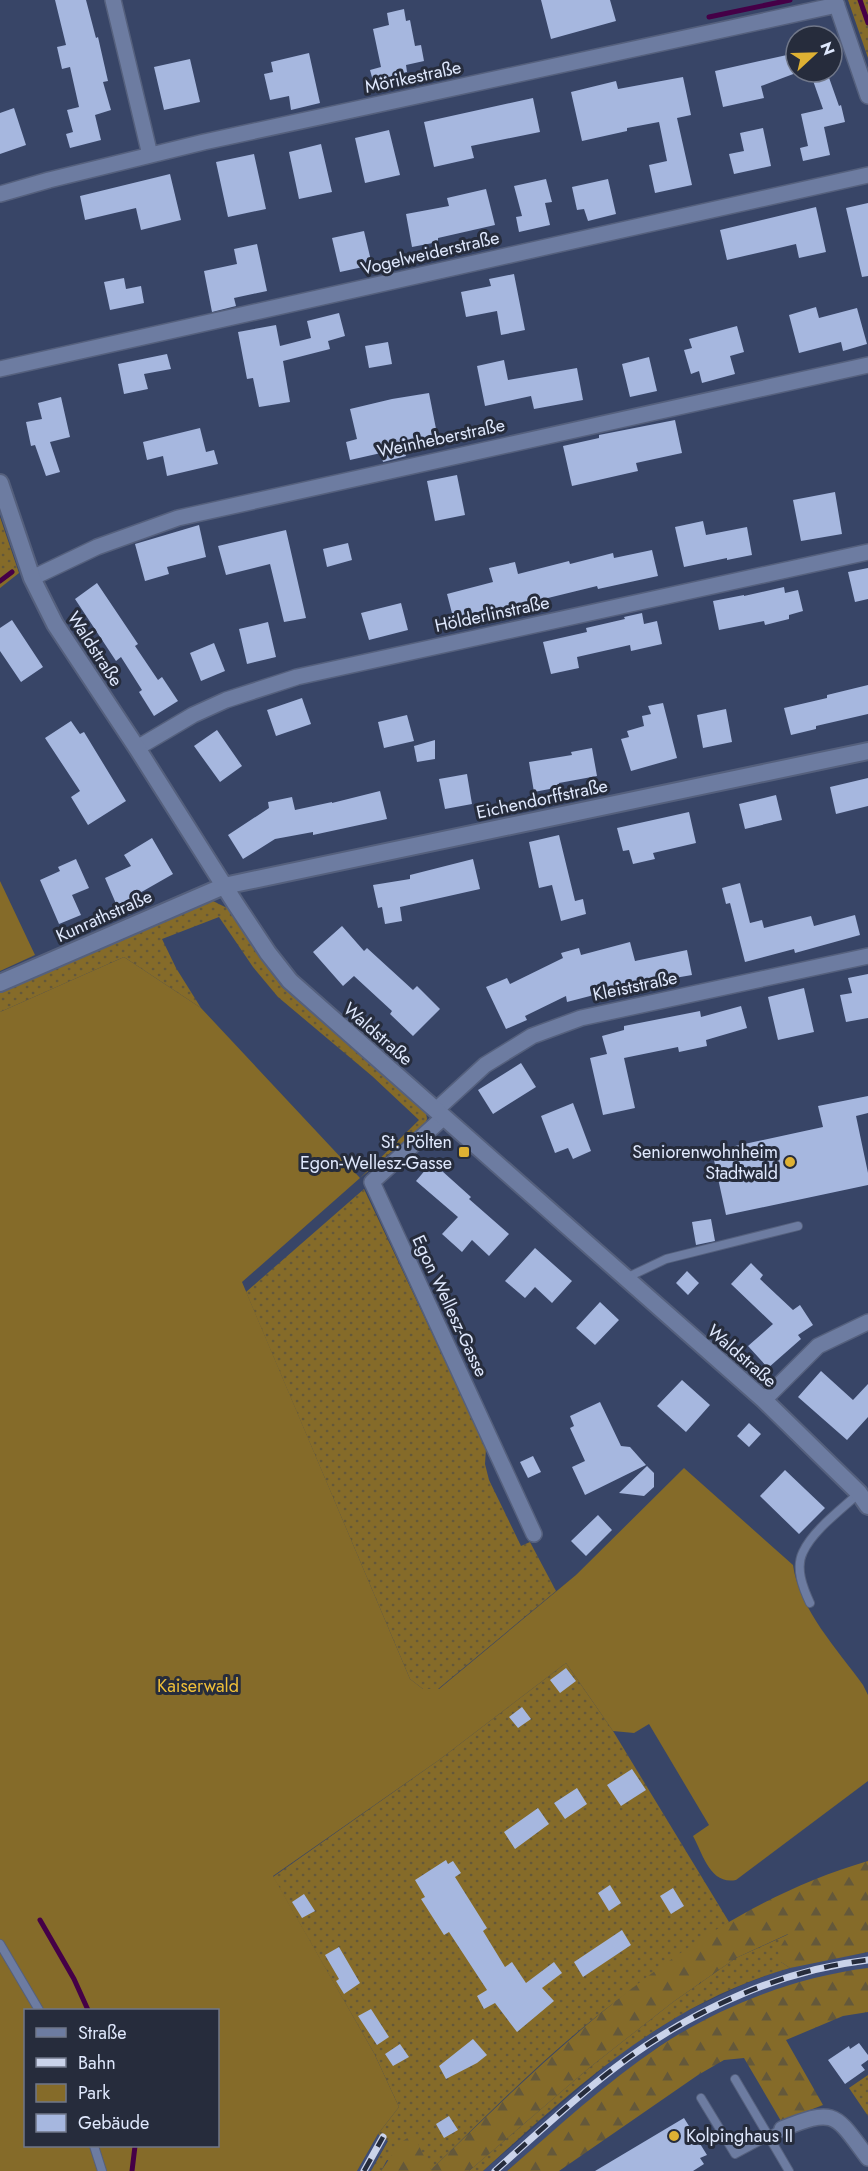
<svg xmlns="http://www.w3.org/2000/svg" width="868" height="2171" font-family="Jost,sans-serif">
<defs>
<pattern id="grass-dots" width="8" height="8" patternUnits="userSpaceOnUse" patternTransform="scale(1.5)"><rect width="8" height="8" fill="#856b29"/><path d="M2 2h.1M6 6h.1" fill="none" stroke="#64583a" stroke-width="1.8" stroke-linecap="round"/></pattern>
<pattern id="forest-firs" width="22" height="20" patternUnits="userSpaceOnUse" patternTransform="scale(1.5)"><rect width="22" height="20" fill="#856b29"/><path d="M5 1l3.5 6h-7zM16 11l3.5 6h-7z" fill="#64583a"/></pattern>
</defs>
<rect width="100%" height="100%" fill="#384567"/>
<path fill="#3f4e77" d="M868,1952V1968L834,1974L770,1992L683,2032L661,2045L609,2084L507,2171H483L623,2051L683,2013L744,1984L776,1972L808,1963Z
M378,2134L388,2140L371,2171H357Z"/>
<path fill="url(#grass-dots)" d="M848,0H868V58Z
M0,517L19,573L0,588Z
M213,901L229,909L260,958L282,987L426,1113L427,1119L425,1124L360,1178L419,1120L372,1076L278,997L253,967L219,917L162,939L176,968L201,1008L124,957L0,1012V991L205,902Z
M364,1189L486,1448L485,1464L489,1480L521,1546L530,1542L556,1591L438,1689H423L410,1679L246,1292Z
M566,1663L613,1731L729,1922C686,1952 642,1980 602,2012C541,2060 486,2116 431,2170L387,2160L381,2171H371L388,2141L378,2134L399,2107L374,2053L273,1877L439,1760Z
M789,1934L781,1962L790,1968C665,2004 577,2086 483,2171H469L589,2068L673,2002L736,1958Z
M868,2075V2116L849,2088Z"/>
<path fill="url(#forest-firs)" d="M868,1861V1952L790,1968L781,1962L778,1951L788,1934L736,1958L673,2002L589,2068L469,2171H381L400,2143L413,2134L431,2170C555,2049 697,1910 868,1861Z
M868,1968V2012L843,2016L786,2040L823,2105L781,2121L744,2058L724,2060L698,2075L559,2171H507C557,2128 605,2083 660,2046C721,2006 795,1977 868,1968Z"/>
<path fill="#856b29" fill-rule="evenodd" d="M0,881L35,955L0,971Z
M124,957L201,1008L360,1178L242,1282L410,1679L423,1689H439L576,1575L684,1468L793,1565C799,1609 838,1650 863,1685L868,1695V1781L736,1880C710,1885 703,1854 693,1836L709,1825L649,1724L634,1733L613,1731L566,1663L439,1760L273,1876L374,2053L399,2107L378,2134L357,2171H0V1012ZM26,2010H218V2146H26Z"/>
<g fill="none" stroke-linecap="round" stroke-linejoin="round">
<path stroke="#450047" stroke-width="5" d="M860,0L868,23
M709,17L790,0
M0,581L12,572
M40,1920L74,1979L88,2010
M132,2171L135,2146"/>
</g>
<path fill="#a6b7df" d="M55,0H86L96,38L98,37L108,81L103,82L111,110L95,115L101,140L70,148L66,134L73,132L67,110L79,107L70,67L62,69L57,47L66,45Z
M541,0H610L616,21L551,39Z
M404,9L406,21L410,20L415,46L421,45L424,61L406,65L407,72L394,75L395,80L374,85L370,70L381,67L373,29L389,25L387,13Z
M309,53L320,103L291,110L289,96L270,100L264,74L273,72L271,62Z
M796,53V73L761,86L764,98L723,107L715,71Z
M190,59L200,102L164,110L154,67Z
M810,72H827L839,106L841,105L845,122L824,127L830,155L803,161L800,148L808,146L801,114L823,109Z
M683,77L691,115L677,118L692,185L655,193L649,165L667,161L659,122L627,128V131L582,141L571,92L616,81L618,89Z
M533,98L540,132L471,146L474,158L434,167L424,122Z
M14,108L26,145L0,154V113Z
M763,128L771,166L734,174L729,154L744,151L740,133Z
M389,130L400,175L365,183L355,138Z
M321,144L332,192L299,199L289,152Z
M254,154L266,209L228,217L216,162Z
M170,174L181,220L141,230L136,208L85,220L80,196Z
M546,179L552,202L545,203L550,225L519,232L516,217L522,216L514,186Z
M608,179L616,214L588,221L584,209L577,210L572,187Z
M486,189L495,225L438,238V242L412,247L406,214L449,206L447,198Z
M868,203V276L862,277L846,208Z
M816,207L826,252L799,258L796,244L727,260L720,230Z
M364,231L372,265L340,272L332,238Z
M257,244L267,291L234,298L236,306L212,312L204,271L237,264L234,249Z
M514,274L525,330L501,335L497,311L466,317L461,292L491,286L489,279Z
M124,278L126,289L141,286L144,303L110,310L104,282Z
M816,307L819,318L857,308L867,344L843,351L841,342L799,353L789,315Z
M339,313L345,336L328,341L330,349L283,361L290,402L259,407L253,378L247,379L238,332L276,325L280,346L311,338L307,321Z
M737,326L744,352L730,356L735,374L702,383L699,371L691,374L684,350L692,348L689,339Z
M388,342L392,364L369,368L365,346Z
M167,354L171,369L144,374L148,389L124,394L118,364Z
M649,357L657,391L630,397L622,364Z
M504,360L508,380L577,368L583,400L534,409L531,396L485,406L477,366Z
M429,393L438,439L403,446L406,456L383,462L381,453L350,460L346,442L357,439L350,409L392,399Z
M61,397L70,437L50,442L60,472L46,476L35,445L31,446L26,422L42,419L38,403Z
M675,420L682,453L636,463L638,471L572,486L563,446L599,438V435Z
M200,428L206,452L214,450L218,464L167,476L163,456L147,460L143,442Z
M457,475L465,515L435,521L427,481Z
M835,492L842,534L801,541L793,500Z
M703,521L706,535L747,527L752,555L727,560V558L684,567L675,527Z
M199,525L206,557L167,567L169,574L145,581L135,544Z
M286,530L306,618L284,622L270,564L226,575L218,546Z
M348,543L352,560L327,567L323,549Z
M652,550L658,576L598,589L597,586L454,621L447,594L493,582L489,568L515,562L518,574L569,561L570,564L613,553L614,558Z
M868,568V599L855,602L848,572Z
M97,583L138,644L135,646L158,680L162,677L178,701L154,716L139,692L142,690L121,657L116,661L75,599Z
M784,587L785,593L798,590L803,611L789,615V619L765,625L764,621L719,630L713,601L744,595V596Z
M401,603L408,630L369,640L361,613Z
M642,613L644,624L657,621L662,644L631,651L630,645L577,657L579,668L551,674L543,642L587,632L586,628L625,619L624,617Z
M12,620L43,667L21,682L0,651V628Z
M268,622L276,657L247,664L239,629Z
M214,643L225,671L201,681L190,653Z
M868,685V714L816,726V729L791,735L784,708L827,698V695Z
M302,698L311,724L276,736L267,710Z
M663,703L677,758L631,771L621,739L629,737L627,731L644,726L642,716L651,714L648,706Z
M726,709L732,742L703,748L697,715Z
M407,715L414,741L384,748L378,722Z
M71,721L80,734L84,732L126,801L88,825L71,797L80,791L45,738Z
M217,730L242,766L220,782L194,746Z
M435,740V759L417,762L414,746Z
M592,748L597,776L559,783L560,787L534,792L529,762L572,755L571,752Z
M467,774L472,804L445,809L439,779Z
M868,778V806L836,814L830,787Z
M380,791L387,819L313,835V832L275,839L243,859L228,835L269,808L268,802L292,797L295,810L332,802V803Z
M776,795L782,820L745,829L739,804Z
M689,812L696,843L653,853L655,859L633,864L629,850L623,851L617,828Z
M559,835L575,901L583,899L586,914L561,921L552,885L539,888L529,842Z
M152,838L173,874L117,906L105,878L131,866L124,855Z
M76,859L89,888L72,895L81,915L59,924L40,880L60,871L58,867Z
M473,859L480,889L400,907L402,921L385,924L382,907L378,908L373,885L410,879V875Z
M740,883L750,923L762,920L764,928L811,916L814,926L855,915L860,935L795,953L794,949L745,962L730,903L726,904L722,888Z
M342,926L364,951L367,948L413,990L417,986L440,1009L413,1036L390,1014L392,1011L354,976L343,986L313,952Z
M630,942L635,961L687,950L692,975L663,980L618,991L617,989L567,1002L566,996L525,1016L527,1020L506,1029L486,987L507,978L510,984L563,958L561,953L579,948L581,955Z
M868,974V1018L846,1022L840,995L852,993L848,978Z
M804,988L814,1032L778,1040L768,997Z
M741,1006L747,1028L706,1040L707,1046L679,1052L678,1047L624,1058L635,1108L603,1115L590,1058L607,1054L602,1036L624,1030V1026L700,1011L701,1017Z
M521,1063L536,1087L493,1114L478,1090Z
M868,1096V1113L856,1116L868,1173V1185L726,1215L712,1151L823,1127L818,1106Z
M573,1103L591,1151L573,1159L568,1148L555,1153L541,1116Z
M432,1162L471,1197L469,1199L509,1234L489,1256L472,1240L462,1252L442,1234L458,1217L416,1181Z
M711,1219L715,1241L696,1245L692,1222Z
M535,1248L572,1281L552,1303L535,1287L525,1298L505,1281Z
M751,1263L763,1275L760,1279L793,1310L800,1305L813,1325L798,1335L801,1339L768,1368L748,1346L773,1324L731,1284Z
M687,1271L699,1283L688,1295L676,1283Z
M600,1302L619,1320L595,1345L576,1328Z
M821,1371L853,1400L868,1384V1417L847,1440L798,1397Z
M682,1380L710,1405L686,1432L657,1406Z
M600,1402L621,1446L630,1447L646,1465L585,1495L572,1467L585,1461L570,1428L574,1426L570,1416Z
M749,1423L761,1434L749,1447L737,1436Z
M533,1456L541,1472L528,1478L520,1462Z
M647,1466L654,1473V1487L644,1496L619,1493Z
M785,1470L825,1508L799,1534L760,1496Z
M598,1515L612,1530L586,1556L571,1541Z
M566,1668L576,1681L560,1693L550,1680Z
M522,1707L531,1719L518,1728L509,1717Z
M632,1769L646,1790L621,1806L607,1785Z
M577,1788L587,1804L565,1819L554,1803Z
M538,1808L549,1824L515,1849L504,1832Z
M446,1860L448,1864L453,1861L461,1873L455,1877L487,1928L483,1931L505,1967L512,1962L526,1983L554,1962L562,1973L542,1988L554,2001L517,2032L495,2003L484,2009L477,1996L487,1990L449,1932L444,1935L421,1899L425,1897L415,1880Z
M610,1885L621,1903L609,1911L598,1893Z
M673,1888L684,1906L671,1914L660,1896Z
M304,1894L315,1911L302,1918L292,1902Z
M622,1930L631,1945L583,1977L574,1962Z
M339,1947L360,1983L344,1994L336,1981L339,1979L325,1955Z
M371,2009L389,2037L377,2045L358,2016Z
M473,2039L487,2055L477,2063L446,2079L439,2066Z
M859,2043L868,2055V2060L861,2065L865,2070L845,2084L828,2060L849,2046L850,2049Z
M400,2044L409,2057L393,2066L385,2054Z
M449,2116L458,2130L444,2138L436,2124Z
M684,2118L707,2155L700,2158L704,2164L693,2171H595Z"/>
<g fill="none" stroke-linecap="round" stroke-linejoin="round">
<defs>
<path id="service" d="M626,1278L666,1259L798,1226
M810,1603C803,1588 795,1568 803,1552C813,1530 842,1509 859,1493
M0,1944L39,2010
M735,2079L789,2171
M701,2098L735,2154L782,2129
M94,2146L102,2171"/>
<path id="minor" d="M113,0L150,155
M835,0L868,96
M0,194L49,180L204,142L837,5
M0,369L868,175
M32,578L97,547L178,518L868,365
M137,748L193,715L226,700L297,677L868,552
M436,1110L485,1065L532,1036L581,1018L868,956
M444,1117L372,1182L534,1534
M764,1400L818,1346L868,1322
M782,2129C836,2107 835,2114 868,2158"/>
<path id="tertiary" d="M0,483L32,578L55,624L137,748L235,903L268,953L290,981L764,1400L859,1493L868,1506
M0,983L224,886L868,751"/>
</defs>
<use href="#service" stroke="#55607d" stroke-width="10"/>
<use href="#minor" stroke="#55607d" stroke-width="18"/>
<use href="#tertiary" stroke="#55607d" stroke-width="20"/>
<use href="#service" stroke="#6d7ca1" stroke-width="8"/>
<use href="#minor" stroke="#6d7ca1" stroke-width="15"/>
<use href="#tertiary" stroke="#6d7ca1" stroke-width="16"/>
<defs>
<path id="rail" d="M364,2171L383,2137
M495,2171C538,2133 581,2092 628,2058C698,2008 782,1970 868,1960"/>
</defs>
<use href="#rail" stroke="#cad3ea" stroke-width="7"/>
<use href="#rail" stroke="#262c3c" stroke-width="4.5" stroke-dasharray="14" stroke-linecap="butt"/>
</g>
<g fill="#deb133" stroke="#262c3c" stroke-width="2">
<rect x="458" y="1146" width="12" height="12" rx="3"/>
<circle cx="790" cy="1162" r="6"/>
<circle cx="674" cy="2136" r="6"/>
</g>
<g text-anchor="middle" stroke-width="6" stroke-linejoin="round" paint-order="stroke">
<g font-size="18" fill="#dfe8fd" stroke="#262c3c">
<text transform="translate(413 77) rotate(-12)" y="6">Mörikestraße</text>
<text transform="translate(430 253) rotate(-13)" y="6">Vogelweiderstraße</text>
<text transform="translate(441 438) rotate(-12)" y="6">Weinheberstraße</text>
<text transform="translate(492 614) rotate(-12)" y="6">Hölderlinstraße</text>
<text transform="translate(95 649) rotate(57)" y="6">Waldstraße</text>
<text transform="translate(542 799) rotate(-12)" y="6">Eichendorffstraße</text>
<text transform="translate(104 916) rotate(-24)" y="6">Kunrathstraße</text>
<text transform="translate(635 986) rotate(-12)" y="6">Kleiststraße</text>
<text transform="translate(378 1034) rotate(41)" y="6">Waldstraße</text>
<text transform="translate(450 1306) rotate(65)" y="6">Egon Wellesz-Gasse</text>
<text transform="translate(742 1356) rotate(41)" y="6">Waldstraße</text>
</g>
<g font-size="18" fill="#dfe8fd" stroke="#262c3c" text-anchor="end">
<text x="452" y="1148">St. Pölten<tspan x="452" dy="21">Egon-Wellesz-Gasse</tspan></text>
<text x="778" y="1158">Seniorenwohnheim<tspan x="778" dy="21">Stadtwald</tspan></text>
<text x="686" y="2142" text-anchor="start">Kolpinghaus II</text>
</g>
<g font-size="18" fill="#efbf39" stroke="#262c3c">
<text x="198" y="1692">Kaiserwald</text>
</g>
</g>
<rect x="24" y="2009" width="195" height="138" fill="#262c3c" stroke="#707789" stroke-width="1.5"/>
<rect x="36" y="2028" width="30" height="9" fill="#6d7ca1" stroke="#707789" stroke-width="1.5"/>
<text x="78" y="2039" font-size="18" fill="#dfe8fd">Straße</text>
<rect x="36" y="2058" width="30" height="9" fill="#cad3ea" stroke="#707789" stroke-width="1.5"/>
<text x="78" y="2069" font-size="18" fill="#dfe8fd">Bahn</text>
<rect x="36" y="2084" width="30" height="18" fill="#856b29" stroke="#707789" stroke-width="1.5"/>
<text x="78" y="2099" font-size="18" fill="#dfe8fd">Park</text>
<rect x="36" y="2114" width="30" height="18" fill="#a6b7df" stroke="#707789" stroke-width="1.5"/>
<text x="78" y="2129" font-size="18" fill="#dfe8fd">Gebäude</text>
<g transform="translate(814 54) rotate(68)"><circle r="28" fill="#262c3c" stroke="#707789" stroke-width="1.5"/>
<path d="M0-4.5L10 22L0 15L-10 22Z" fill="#deb133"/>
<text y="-9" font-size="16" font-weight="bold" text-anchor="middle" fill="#dfe8fd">N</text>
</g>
</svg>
